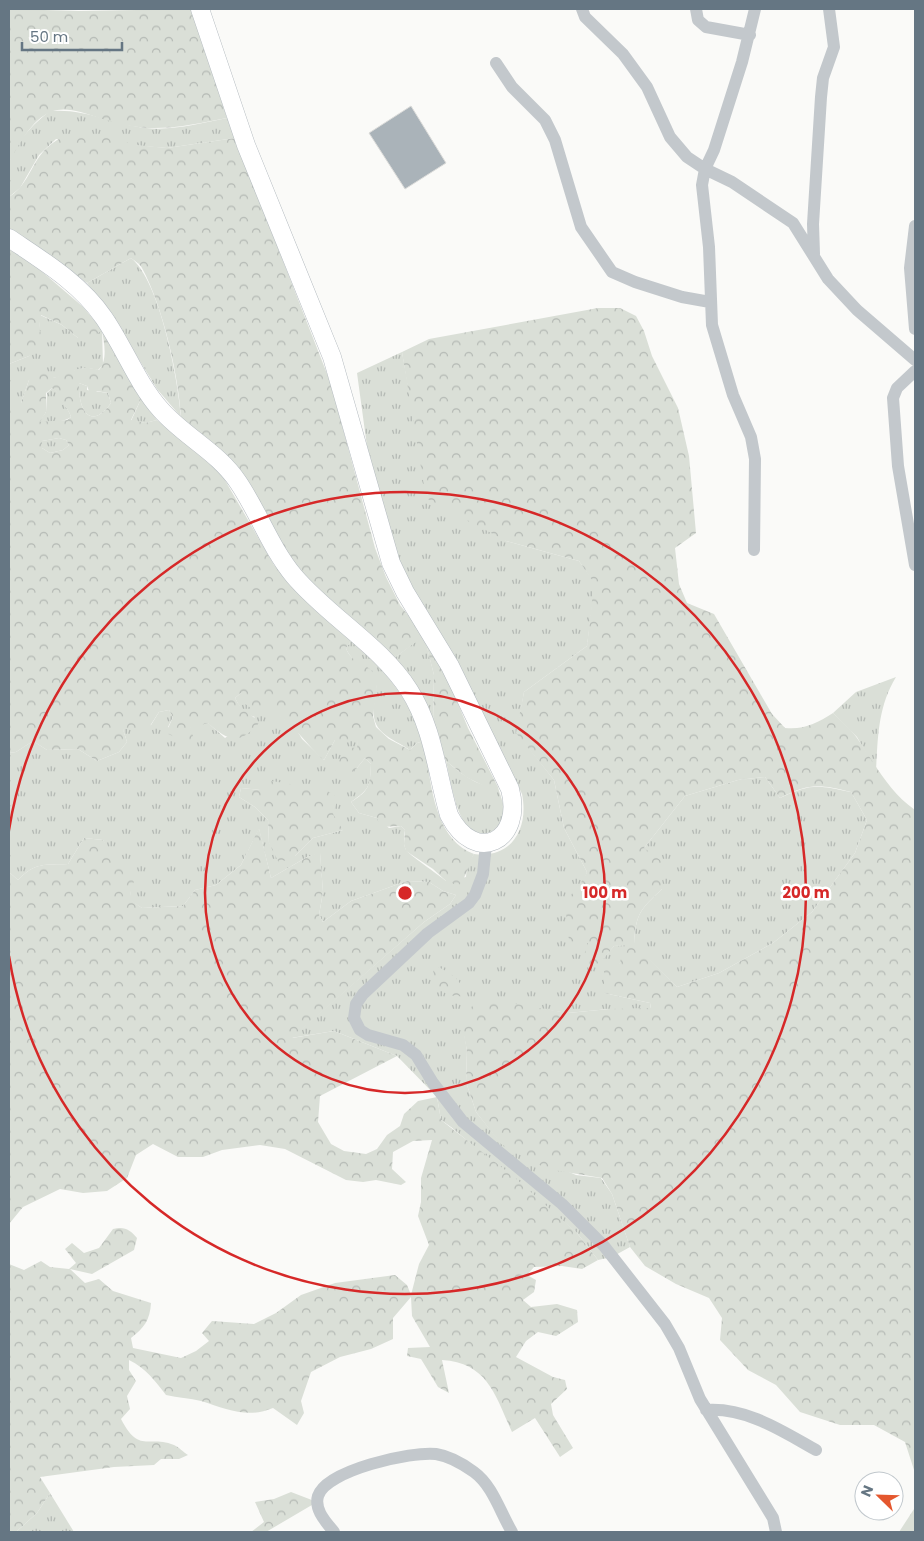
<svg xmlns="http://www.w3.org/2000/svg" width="924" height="1541" font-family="Poppins,sans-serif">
<defs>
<pattern id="grass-tufts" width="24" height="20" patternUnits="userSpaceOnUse" patternTransform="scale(1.25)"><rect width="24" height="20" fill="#dadfd7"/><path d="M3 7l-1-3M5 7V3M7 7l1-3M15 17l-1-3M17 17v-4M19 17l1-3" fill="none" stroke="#b4b9b4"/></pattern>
<pattern id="forest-crowns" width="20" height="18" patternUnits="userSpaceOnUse" patternTransform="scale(1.25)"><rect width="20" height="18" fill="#dadfd7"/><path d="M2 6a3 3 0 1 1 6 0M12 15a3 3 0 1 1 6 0" fill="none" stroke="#b4b9b4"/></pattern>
</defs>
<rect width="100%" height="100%" fill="#fafaf8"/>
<path fill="url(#grass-tufts)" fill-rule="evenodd" d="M50,111C85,108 112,124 146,128C172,131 201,123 227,118L235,138L167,148L56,139L39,155L20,188L9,197C9,187 8,176 9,166C11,146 35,122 50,111Z
M131,258C160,281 178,379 181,417L157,389L114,319L87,283Z
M40,315L62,325L78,338L102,329L103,365L98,370C77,364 72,375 53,378C45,380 37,379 29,380L21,403H9V364L29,356L39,328Z
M402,352L413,413L506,541L579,561L595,583L587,646L524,692L517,733L554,780L564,828L587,872L583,884L571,896L588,942L601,961L614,946L634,944C636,913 640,910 662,889L644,848L685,796L738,780L765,777L780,798C811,783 818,785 851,792L867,820L855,853L812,912L773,943L719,973L677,987L634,945L620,963L604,993L650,1003L651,1009H609L568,1013L534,1008L462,1020L467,1051L466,1082L476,1112L501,1143L576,1175L601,1178L612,1194L630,1247L612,1257L598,1260L577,1233L451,1127L441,1120L437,1097L397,1056L334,1031L291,1038L424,922L450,904L456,895L443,891L429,882L407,881L351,901L323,922L319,915L323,892L320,853L307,857L271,878L259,829L241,865L216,885L195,890L183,906L142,908L131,901L130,891L103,840L84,838L68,864C45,865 35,862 18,880L9,872V753L16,752L33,741L47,750L78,749L97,761L119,752L127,742L123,729L151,725L159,712L169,710L173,717L168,727L190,743L189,728L197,724L208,723L225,738L255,717C244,714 240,708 235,698L241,693L263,708L275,712L295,727L302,739L324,760L335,740H358L357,768L365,758L371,764C370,788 369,789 351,802L359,813L377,818L389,828L401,826L405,830C404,836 403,844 406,850C408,854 439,875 446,881L466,877L467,865L474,854C512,859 529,828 522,794L453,654L401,573L369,461L357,373ZM241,788L260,790L343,830L313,838L295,856L269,843L268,820L255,807L239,797Z
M79,383L87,386V390L108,393L111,403C90,432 78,409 79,383Z
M52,388L59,393C62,404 68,407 71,417C65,422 47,423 39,422L46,412L47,393Z
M141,399L157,420L145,423L131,421Z
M59,438L66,440L69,445L63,450L50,453L42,448V441Z
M424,635L434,675L433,726C425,699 413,679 393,659Z
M351,641C385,668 409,700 424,741L417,743L410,750C387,735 368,732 375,699C376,692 378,686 374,680C367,666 351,663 346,648Z
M896,677C878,707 878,736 876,770L857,737L833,713L856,692Z
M446,761C462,774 477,787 498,787C500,796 505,805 504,814C502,832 482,839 469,828C456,817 450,778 446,761Z
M50,1493L74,1532H16L37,1513Z"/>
<path fill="url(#forest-crowns)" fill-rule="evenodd" d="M9,9L79,11L193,9L227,118C201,123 174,129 148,128C76,124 55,72 9,163Z
M70,134L99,135L136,145L167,148L235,138L331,384L375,548L386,577L400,605L424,635L450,684L468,728L498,787H486L466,777L446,761L433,726L434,675L424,636L393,659L297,570L226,456L181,417C178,373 163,307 142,268C140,264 135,261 131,258L87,283L9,229V197C36,180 29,149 70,134Z
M9,248L39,269L82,306L102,329L141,399L131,420L145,423L157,420L212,464L222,475L274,565L321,615L351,641L346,648C351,663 365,663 375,673L377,689L373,716L376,727L389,739L410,750L417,743L424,741C431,779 432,838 474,854C468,865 467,876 459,885L446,881L433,869L406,851L404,844L405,830L401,826L380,827L377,818L359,813L351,802C369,791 370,786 371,764L365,758L357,768L348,775L335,770L345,747L357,748L358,740H335L324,760C302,742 284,705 252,709L244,703L241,693L235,698C243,714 251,712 259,723C239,746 228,741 208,723L190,728L193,736L190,744L166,733L173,717L169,710L159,712L148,729H123L127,742L119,752L97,761L78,749L47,750L33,741L16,752L9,753V403H21L29,380L43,368L53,378C72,373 78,364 99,370C108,359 104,343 102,330L91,339L78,338L62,325L41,315L39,328L43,340L29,356L9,364ZM79,383L87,386L91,396L97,391L108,393L111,403C90,432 78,409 79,383ZM52,388L58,393C62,405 68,407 71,417L67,420L40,422L46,412V393ZM59,438L66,440L69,445L63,450L50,453L42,448V441Z
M598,308H620L636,316L644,331L652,356L678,408L689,456L696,533L675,548L679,584L687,603L714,614L772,714L785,728C804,730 817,723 833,713C841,721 851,729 857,738C876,765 888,791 915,810V1532H899L914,1509V1470L905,1442L874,1425H840L800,1412L776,1385L748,1370L720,1340L722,1318L709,1298L676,1284L645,1266L630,1247L612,1194L602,1178L547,1169L501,1144L476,1112L466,1082L467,1051L461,1020L473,1005L499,1001L568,1013L609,1009L651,1008L650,1003L604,993V971L620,963L622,952L633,945L614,946L601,962L592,966L583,958L588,943L570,946C568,931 562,909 571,895C577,886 583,882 587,872L564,828L554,780L516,733L524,692L587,646L594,583L579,561L506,541L426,498L402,352L429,339ZM765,777L780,798C810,783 818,784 851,792L867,820L855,853L812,912L773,943L719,973L677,987L634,944C636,913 640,910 662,889L663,862L644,848L685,796L738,780Z
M272,781L326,790L338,798L333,814L343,830L313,838L295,856L279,863L269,843L268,820L255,807L239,797L241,788L260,790Z
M259,828L271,878L307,857L320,852L323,892L319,915L323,922L351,901L407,881L429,882L443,891L456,895L450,904L424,922L292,1038L334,1031L397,1056L320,1096L318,1122L331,1144L344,1151L366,1154L377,1149L387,1135L400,1126L404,1114L418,1101L437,1097L441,1120L513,1176L577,1233L598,1260L582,1269L562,1266L534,1267L527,1275L536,1280L534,1292L523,1300L531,1307L557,1304L577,1310L578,1322L556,1336L538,1332L526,1341L516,1357L553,1377L565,1380L567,1389L551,1404L553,1415L573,1448L560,1457L535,1418L512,1432C495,1395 488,1363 442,1360L449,1393L438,1387L421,1359L407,1356L408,1348L430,1347L412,1316L411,1297L393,1318V1339L371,1349L340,1357L311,1372L301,1401L304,1413L297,1425L273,1408C247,1419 227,1409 201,1401C190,1398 178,1398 166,1395C155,1381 146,1368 129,1360V1370L136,1381L127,1396L130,1409L121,1419C139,1454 148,1435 174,1445C179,1447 183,1452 188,1455L179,1459H161L154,1465L114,1467L40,1477L50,1493L37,1513L16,1532H9V1264L24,1270L41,1261L50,1267L69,1269L76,1263L65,1249L72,1243L84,1253L99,1248L113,1229C125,1226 130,1230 137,1238L134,1250L92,1274L70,1269L85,1283L99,1279L113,1291L151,1303C150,1320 144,1328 131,1338L133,1348L181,1358L196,1351L209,1341L202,1333L212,1321L254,1324L276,1313L301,1295L335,1283L395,1275L407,1285L411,1295L419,1264L429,1245L418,1216L421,1202V1178L432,1140L413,1141L393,1152L392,1169L406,1182L401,1185L376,1180L363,1182L346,1180L285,1149L260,1145L222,1150L203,1157H178L153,1144L136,1155L127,1178L107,1191L83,1193L60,1189L23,1207L9,1224V872L18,880C35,862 45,865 68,864L84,838L103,840L134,882L130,891L132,901L142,908L183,906L195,890L216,885L241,865Z
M432,964C450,973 460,976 465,996C440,998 435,986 432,964Z
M291,1492L317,1502L266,1532H251L264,1522L255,1502L274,1499Z"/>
<path fill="#aab3b9" stroke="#dcdcda" d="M411,106L446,163L405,189L369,133Z"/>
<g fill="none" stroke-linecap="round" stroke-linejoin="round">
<defs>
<path id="secondary" d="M9,238C43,261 80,283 104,318C124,347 137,383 161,410C185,437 218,452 238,482C259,513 270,547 294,576C329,617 381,646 409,690C433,727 437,774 449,815C475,866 524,841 510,789L450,666L405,592L391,563L332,357L246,145L200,9"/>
</defs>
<use href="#secondary" stroke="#b3babf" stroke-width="19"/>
<path stroke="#c3c8cc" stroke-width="12" d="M582,9L585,17L623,54L647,87L670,137L687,157L705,169L732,182L793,223L828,279L857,310L915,360
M696,9L698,20L706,27L750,35
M496,63L512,87L545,120L555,140L581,227L612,272L635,282L682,297L710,302
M915,226L910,268L915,329
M814,254L813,224L821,97L823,78L834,47L829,9
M915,371L897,388L893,398L898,466L915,565
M754,550L755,459L751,437L733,395L712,325L709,247L702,185L705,169L714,150L742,62L755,9
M486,844L483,874L475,895L469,903L428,933L363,994L356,1004L354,1018L360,1030L368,1035L403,1045L416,1055L433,1083L463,1122L562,1204L604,1246L665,1324L679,1348L700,1399L773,1518L776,1532
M706,1410C746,1407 782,1431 816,1450
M334,1532C326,1522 314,1510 318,1496C326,1470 412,1451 436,1454C449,1456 463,1464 474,1472C493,1486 500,1512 512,1532"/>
<use href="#secondary" stroke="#fff" stroke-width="18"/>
</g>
<g fill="none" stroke="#d62828" stroke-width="2.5">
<circle cx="405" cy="893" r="200"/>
<path d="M9 830A401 401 0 1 1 9 956"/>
</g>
<circle cx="405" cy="893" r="8" fill="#d62828" stroke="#fff" stroke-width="2.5"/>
<g font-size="15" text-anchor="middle" font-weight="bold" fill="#d62828" stroke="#fff" stroke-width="5" stroke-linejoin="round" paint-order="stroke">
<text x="605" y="898">100 m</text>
<text x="806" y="898">200 m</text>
</g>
<rect width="924" height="1541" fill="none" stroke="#657683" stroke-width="20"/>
<g transform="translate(879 1496) rotate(293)"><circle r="24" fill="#ffffff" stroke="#c1c8cd"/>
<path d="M0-4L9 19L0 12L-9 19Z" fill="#e4572e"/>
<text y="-8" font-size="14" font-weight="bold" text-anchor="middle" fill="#657683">N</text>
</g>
<path d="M22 42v8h100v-8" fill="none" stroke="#657683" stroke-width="2.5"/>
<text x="30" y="42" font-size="15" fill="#657683" stroke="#ffffff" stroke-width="4" paint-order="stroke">50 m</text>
</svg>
